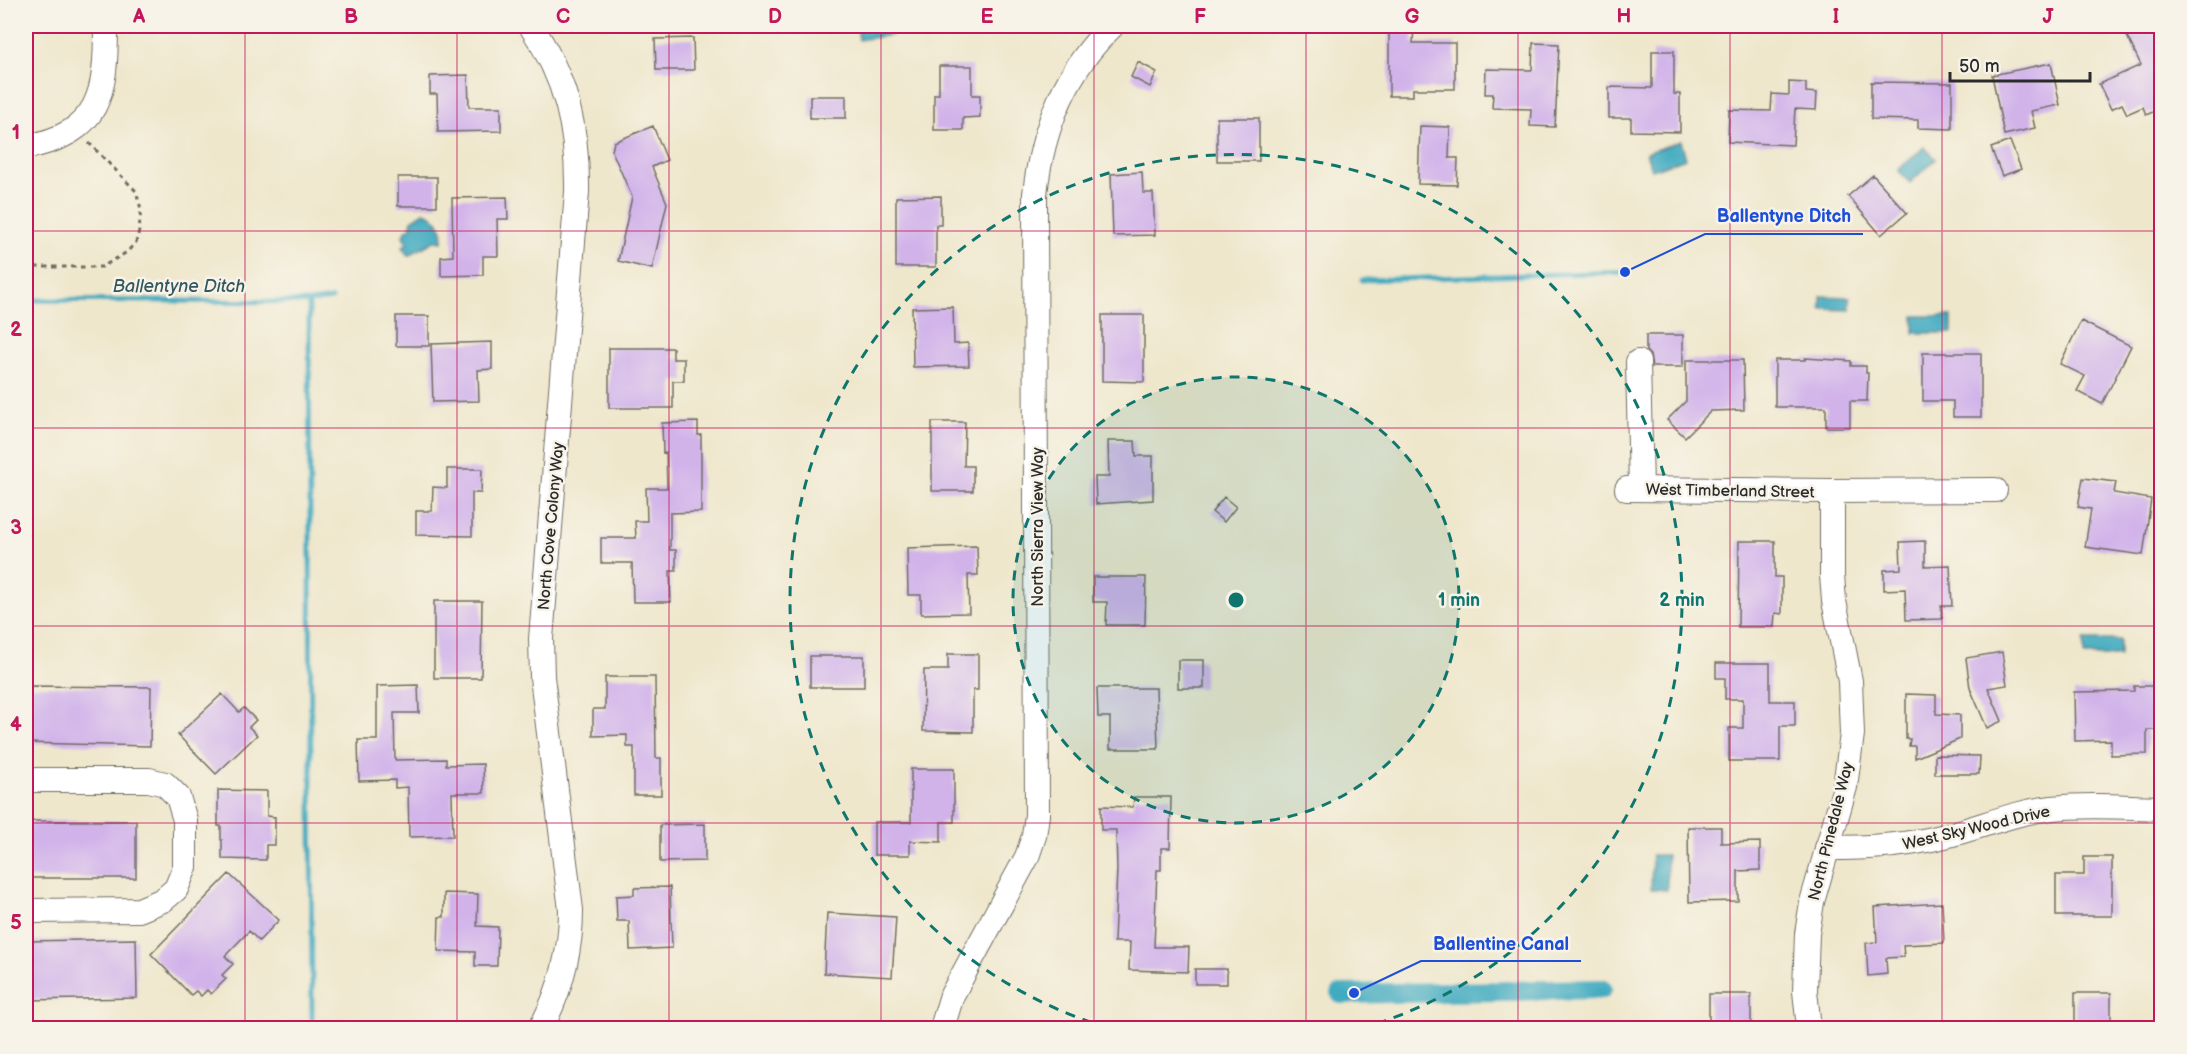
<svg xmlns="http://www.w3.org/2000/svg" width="2187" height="1054" font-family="'Balsamiq Sans',sans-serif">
<rect width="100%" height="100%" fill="#f7f3e8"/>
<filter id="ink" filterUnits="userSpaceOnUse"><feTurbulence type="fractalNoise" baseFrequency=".0167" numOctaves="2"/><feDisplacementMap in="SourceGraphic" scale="12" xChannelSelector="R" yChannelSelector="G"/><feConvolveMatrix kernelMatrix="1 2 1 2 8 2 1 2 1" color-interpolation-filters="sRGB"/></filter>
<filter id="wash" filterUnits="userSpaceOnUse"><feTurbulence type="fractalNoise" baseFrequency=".008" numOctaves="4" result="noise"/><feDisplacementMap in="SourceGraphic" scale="24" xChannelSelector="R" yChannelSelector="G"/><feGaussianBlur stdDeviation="1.35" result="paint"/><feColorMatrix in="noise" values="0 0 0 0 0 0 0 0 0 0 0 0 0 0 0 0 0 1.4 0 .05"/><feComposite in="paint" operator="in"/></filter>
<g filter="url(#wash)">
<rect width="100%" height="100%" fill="#efe7cc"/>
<path fill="#40aac0" stroke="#366a76" stroke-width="1.5" d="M857,26H891L893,35L859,40Z
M1681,141L1686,158L1652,170L1646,153Z
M1924,147L1936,159L1910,183L1898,170Z
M424,212C437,215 445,229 442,242L434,241L408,256L402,247L407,244L403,236L405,231L410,228L412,220Z
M1821,296L1850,297V310L1821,309Z
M1914,316H1952V333H1914Z
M2084,640H2120V656H2084Z
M1652,855H1667V890L1651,889Z"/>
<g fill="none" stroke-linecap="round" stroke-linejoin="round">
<path stroke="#40aac0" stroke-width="5" d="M1362,280L1625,272
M26,300L309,302L332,299
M309,302L312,1019"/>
<path stroke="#40aac0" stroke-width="20" d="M1341,994L1602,989"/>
</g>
<g id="blocks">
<path fill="#d1b3ea" d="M1389,26H1414L1413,43H1455V89H1413V96H1389Z
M2133,26H2162V108L2146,115L2143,107L2127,114L2122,104L2111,109L2099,84L2141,65L2124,30Z
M693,38L694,70H656L655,39Z
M1533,43L1559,44L1555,127L1530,126L1531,109L1492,108L1493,94H1485L1486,69L1532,70Z
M1652,51H1674V94H1680V132L1631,131V118H1609V87L1652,88Z
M1138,62L1157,72L1150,87L1131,77Z
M2051,63L2060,105L2031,111L2035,128L2004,135L1992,75Z
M939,66H972V95H980V117L963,118V130H934V94H939Z
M468,75L469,107H501V131L438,132L437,94H430V76Z
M1789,82L1806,83V92L1817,93L1816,110L1795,109L1793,145L1728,142L1729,110L1771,111L1772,94L1789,95Z
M1871,82L1952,83V129L1918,128V120L1871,119Z
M810,96H846V118H810Z
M1217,118H1259V161H1217Z
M653,126L667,160L652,167L667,203L652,269L618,261L632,197L612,151L614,142Z
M1420,126L1450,127L1449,158H1458L1457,185L1418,184Z
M2010,141L2021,169L2002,176L1991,148Z
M1142,172L1143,193H1153L1155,235L1113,236L1111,174Z
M1873,175L1907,213L1881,235L1848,196Z
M398,177H437V206H398Z
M941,196V225H936V267H896V197Z
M507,197L508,219H497L498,256H483V275L441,276V257L453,256L452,198Z
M953,307L954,344L968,343L969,366L913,367L912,308Z
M1102,315H1144V382L1102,381Z
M396,316H429V346H396Z
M2081,321L2131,346L2102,404L2077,391L2085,376L2060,364Z
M1646,335H1683V367H1652L1650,355L1646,351Z
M492,342V369L478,370L479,401L433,402L431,344Z
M609,348H673V359H684V381H673V408H609Z
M1923,353H1981V417H1953V401H1923Z
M1805,358L1851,361V366H1866V373H1868L1867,401H1850V427H1826V407H1775V360H1805Z
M1686,360H1743L1744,410L1711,411L1685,437L1667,420L1686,401Z
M698,422V435H701V512L670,513V550H676V571H670L671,602H633L632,563H601V538H636L635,521H647L646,488H667L666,452L663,453L662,423Z
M932,422H965L964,466H973V491H932Z
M1108,441H1135L1136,456H1153V500L1096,504L1095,477H1109Z
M447,469H482L481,493H472V536L416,535V511H432L433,487L447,488Z
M2083,478L2116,482L2114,493L2151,499L2143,555L2085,547L2091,509L2078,507Z
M1224,497L1236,507L1224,522L1212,512Z
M1739,541H1775V577H1782V614L1775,613L1774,627H1738Z
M1925,541V566L1950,565L1952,606H1941L1942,619L1906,620L1905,589L1884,590V570L1901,569L1900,542Z
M977,546L978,575H968L969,613L921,614V595H908L907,548Z
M1093,577H1146L1145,625H1106L1107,602H1093Z
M434,601H482L481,678H434Z
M2002,652L2007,685L1988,688L2002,721L1987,728L1970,688L1966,658Z
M948,654H978V690H973V732L923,731L924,670H948Z
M810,656H864V687H810Z
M1178,660H1204V688H1178Z
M1716,663H1770V701H1795V726H1780V761H1729V728H1743V699H1725V678H1716Z
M605,677H655L656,758H661V795H634V747H627V735L593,736V709H605Z
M418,685L419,713H394L395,760L446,759V765L483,764L484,793H452L453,836L409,837L408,787L395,788V780L359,781L358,740H377V686Z
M26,686L151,687L150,746L26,743Z
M2134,686H2162V730H2147V754L2111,755V740L2075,741L2074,692L2134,691Z
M1097,688H1156L1158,749H1110V717H1098Z
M222,694L239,712L244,708L256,720L249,727L257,735L216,774L178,735Z
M1906,694L1936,695V714L1960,715V739L1915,758V746H1909L1910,739H1906Z
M1935,755L1980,756L1979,774H1935Z
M911,769H954V822H941V842L910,841V855H874V822H911Z
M218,790L267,791V816L275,817V845H266V860L222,859V840H221V826H218Z
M1134,797H1171L1170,848H1161V870H1157L1154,947H1189L1188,972L1129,970L1130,942H1114L1117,869L1116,830H1101V806L1133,807Z
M26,821H136V878H26Z
M705,824V861L660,862V825Z
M1688,827H1721V843L1760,842V870L1738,871V901L1689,902Z
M2084,857H2112V916H2056V875H2084Z
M229,874L279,920L259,941L249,931L225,956L233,964L222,975L226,979L211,994L207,990L201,996L196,991L191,995L151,954Z
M670,887L672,948L630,950L629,921H617L616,896L634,895V888Z
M444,893L478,894L477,926L498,927L497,966H475V952L438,951L439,917H444Z
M1942,903L1944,943L1903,945L1904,957L1886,958L1887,974L1868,976L1866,943L1877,942L1875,907Z
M827,913L896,917L892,977L824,973Z
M136,939L137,998L26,1000V941Z
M1195,969H1227V984H1195Z
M2075,993H2111V1029H2075Z
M1709,994H1751V1029H1709Z"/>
</g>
</g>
<g filter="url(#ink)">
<use href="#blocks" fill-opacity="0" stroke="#706d63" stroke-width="1.5"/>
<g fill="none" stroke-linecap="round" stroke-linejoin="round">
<defs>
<path id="minor" d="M531,26C566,78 578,129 577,192L541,639L542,677L571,910C571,953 561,990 541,1028
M26,147C101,133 106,93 106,26
M1638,362L1641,489
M1627,489L1832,491L1995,490
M26,780H149L165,784L178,797L185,820V867L176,889L163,900L139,910L26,911
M1827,848C1868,848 1906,846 1945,836C1981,827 2015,812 2052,808C2088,804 2125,807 2162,808
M942,1028L952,995L1027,857L1034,836L1037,815L1035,194C1042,130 1065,71 1112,26
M1809,1028L1805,991L1807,934L1812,902L1845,787L1852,734L1850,681L1834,601L1832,575V491"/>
</defs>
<use href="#minor" stroke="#706d63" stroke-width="26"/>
<path stroke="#706d63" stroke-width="3" stroke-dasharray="4.5 4.5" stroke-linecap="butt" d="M26,267H102L127,252L136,242L139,231L141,209L136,191L89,143"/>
<use href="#minor" stroke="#fff" stroke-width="24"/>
</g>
</g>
<path fill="none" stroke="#c2185b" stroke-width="1.5" stroke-opacity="0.55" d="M245,26V1028M457,26V1028M669,26V1028M881,26V1028M1094,26V1028M1306,26V1028M1518,26V1028M1730,26V1028M1942,26V1028M26,231H2162M26,428H2162M26,626H2162M26,823H2162"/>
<circle cx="1236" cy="600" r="223" fill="#0f766e" fill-opacity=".12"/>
<g fill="none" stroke="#0f766e" stroke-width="3" stroke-dasharray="10 8">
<circle cx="1236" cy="600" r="223"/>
<path d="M1109 1028A446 446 0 1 1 1363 1028"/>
</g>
<g text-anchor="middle" stroke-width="5" stroke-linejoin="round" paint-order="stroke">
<g font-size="16" fill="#2b2b2b" stroke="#f7f3e8">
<text transform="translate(1730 490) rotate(1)" y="6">West Timberland Street</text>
<text transform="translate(550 526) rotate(-85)" y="6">North Cove Colony Way</text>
<text transform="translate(1037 527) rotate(-90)" y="6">North Sierra View Way</text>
<text transform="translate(1976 827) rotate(-13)" y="6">West Sky Wood Drive</text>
<text transform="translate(1830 831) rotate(-76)" y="6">North Pinedale Way</text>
</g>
<g font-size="18" font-style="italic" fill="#32575f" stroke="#f7f3e8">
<text x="179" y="292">Ballentyne Ditch</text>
</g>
</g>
<circle cx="1236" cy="600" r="9" fill="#0f766e" stroke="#f7f3e8" stroke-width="3"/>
<g font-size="18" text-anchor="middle" font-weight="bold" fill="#0f766e" stroke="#f7f3e8" stroke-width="5" stroke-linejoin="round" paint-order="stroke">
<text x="1459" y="606">1 min</text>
<text x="1682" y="606">2 min</text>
</g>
<path fill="none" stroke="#1d4ed8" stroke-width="2" d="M1625 272L1705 234H1863M1354 993L1421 961H1581"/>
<g fill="#1d4ed8" stroke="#f7f3e8" stroke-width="2">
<circle cx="1625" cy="272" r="6"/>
<circle cx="1354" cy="993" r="6"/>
</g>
<g font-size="18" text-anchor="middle" font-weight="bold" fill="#1d4ed8" stroke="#f7f3e8" stroke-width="5" stroke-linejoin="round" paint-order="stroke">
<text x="1784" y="222">Ballentyne Ditch</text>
<text x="1501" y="950">Ballentine Canal</text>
</g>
<rect width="2187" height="1054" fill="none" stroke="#f7f3e8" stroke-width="66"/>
<path d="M1950 72v9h140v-9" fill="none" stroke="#2b2b2b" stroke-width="3"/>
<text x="1959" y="72" font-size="18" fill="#2b2b2b" stroke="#f7f3e8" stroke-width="4.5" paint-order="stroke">50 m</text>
<rect x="33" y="33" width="2121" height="988" fill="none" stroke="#c2185b" stroke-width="2"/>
<g font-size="20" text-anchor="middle" font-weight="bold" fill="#c2185b">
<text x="139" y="23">A</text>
<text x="351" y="23">B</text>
<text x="563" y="23">C</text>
<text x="775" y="23">D</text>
<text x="987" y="23">E</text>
<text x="1200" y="23">F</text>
<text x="1412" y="23">G</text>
<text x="1624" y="23">H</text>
<text x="1836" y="23">I</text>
<text x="2048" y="23">J</text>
<text x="16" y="139">1</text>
<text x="16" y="336">2</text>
<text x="16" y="534">3</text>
<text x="16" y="731">4</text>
<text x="16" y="929">5</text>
</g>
</svg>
